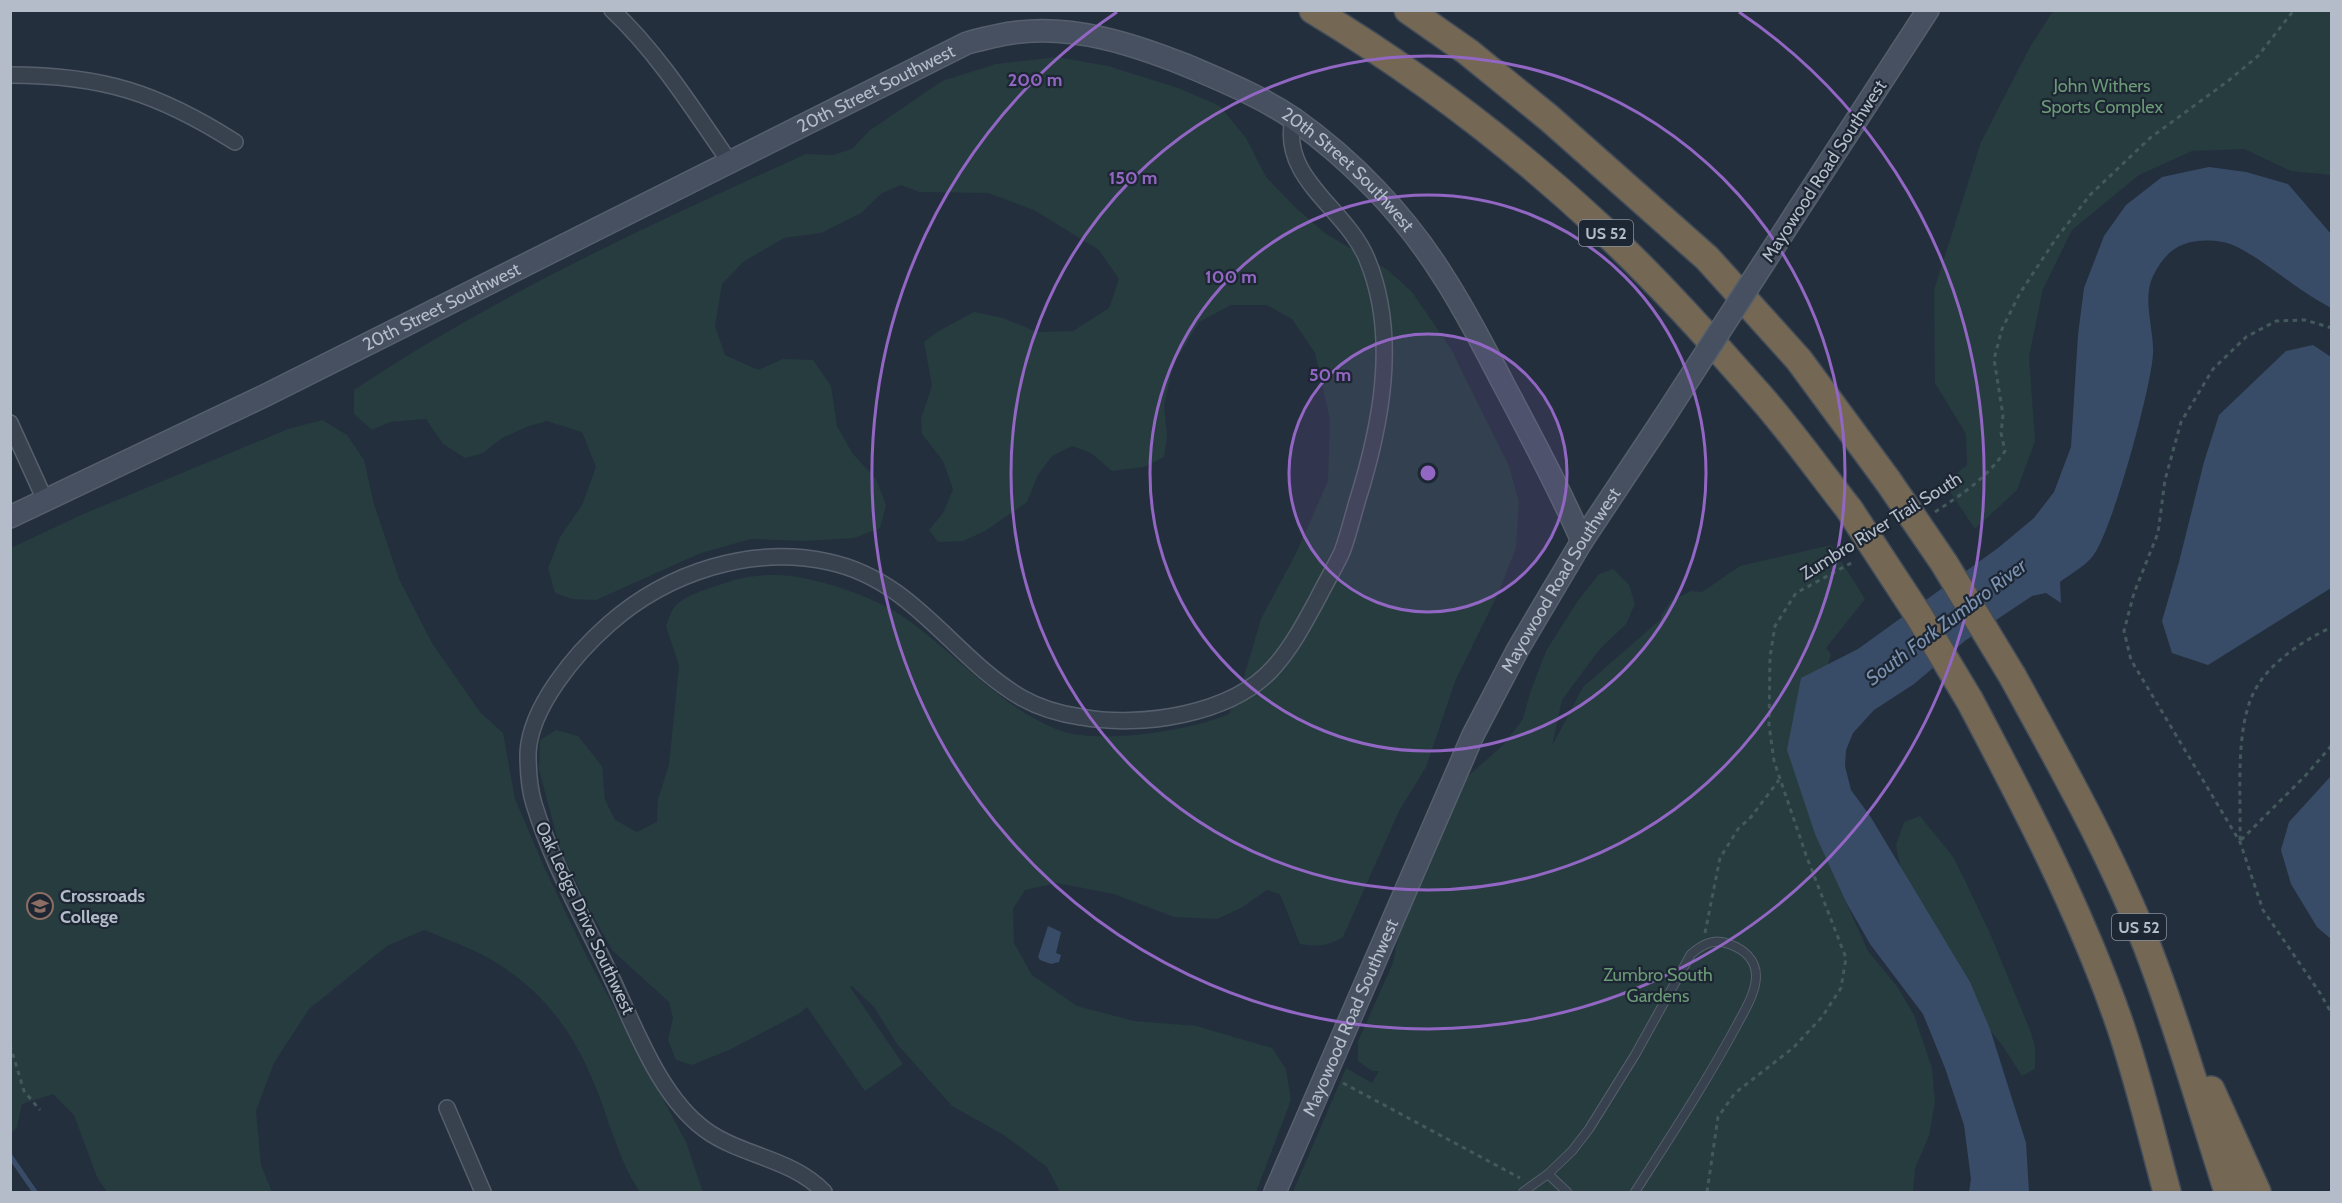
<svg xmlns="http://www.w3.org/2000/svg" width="2342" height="1203" font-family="Cabin,sans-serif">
<rect width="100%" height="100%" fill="#242f3e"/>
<path fill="#263c3f" d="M2053,11H2331V175L2291,171L2244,149L2192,151L2139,175L2072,230L2043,289L2029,356L2035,441L2017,490L1975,529L1944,483L1967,465L1966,434L1935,383L1934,290L1981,142L2030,47Z
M1057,57L1108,66L1178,88L1220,106L1246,138L1266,177L1295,207L1326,234L1388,270L1412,292L1451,349L1509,466L1519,502L1516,548L1497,596L1456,679L1426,767L1399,811L1343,937C1330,946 1315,947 1300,944L1280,894L1267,890L1241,908L1217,919L1174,917L1114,894L1057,883L1025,890L1013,909L1014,943L1032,975L1077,1006L1134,1021L1196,1026L1272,1048L1286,1069L1291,1100L1256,1192H1060L1047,1167L1004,1135L952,1106L897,1044L874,1007L852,986L850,987L903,1064L865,1091L807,1007L800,1013L731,1049L692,1065L676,1060L668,1040L673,1018L669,1002L613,951L593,916L561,852L539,770L540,740L556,730L578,736L602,766L605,800L615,820L637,832L657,822L658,799L669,765L679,666L666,626C668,621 670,614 673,609C684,594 708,589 725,583C746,575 774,573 797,577C826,581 878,599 902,616C955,652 996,704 1056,729C1096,746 1189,731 1229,714L1244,677L1261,619L1296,553L1328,481L1330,420L1315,353L1292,319L1267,305H1231L1199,322L1173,365L1164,405L1167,436L1164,457L1144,467L1112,471L1091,453L1072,446L1052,456L1038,475L1027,502L985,531L963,541L938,542L929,530L943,513L953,489L943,461L922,434L921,419L932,386L924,342L937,332L974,312L1003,318L1037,332L1073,331L1109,308L1119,279L1099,250L1034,210L988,193L919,192L901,185L882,193L861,213L821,233L784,238L743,262L722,284L715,326L725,355L758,370L783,359L813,360L831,386L837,426L852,453L876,479L886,505L880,528L854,538L805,541L751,539L701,553L596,600L572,599L555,593L548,568L560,537L582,505L596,467L582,432L547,421L529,426L502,438L483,453L465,458L443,444L426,419L390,422L372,430L354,414V390C496,295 651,224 806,154L833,155L852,149L869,131L942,81L996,64Z
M322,420L347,435L364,460L374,504L399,579L432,643L480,712L503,733L515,799L545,869L586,955L686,1142L703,1192H640C619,1161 610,1123 596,1088C572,1028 540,986 483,955C465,946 444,938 424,930L387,946L309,1009L274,1063L256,1111L261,1165L272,1192H107L97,1177L74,1115L53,1094L22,1104L17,1127L11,1134V548L81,515L288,429Z
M1831,545L1865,599L1826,648L1831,654L1823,683L1840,889L1868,951L1896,985L1914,1015L1932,1068L1935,1102L1929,1136L1915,1168L1913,1192H1293L1346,1068L1372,1083L1379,1071H1372L1358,1061V1041L1393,963L1400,928L1466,778L1503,745L1523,719L1530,693L1546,651L1577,602L1599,574L1613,569L1629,585L1635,604L1626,624L1599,650L1562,700L1552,746L1583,687L1661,619V615L1671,601L1691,591L1702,592L1740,566Z
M1920,816L1954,858L1989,931L2030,1030L2035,1047V1069L2022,1076L2002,1045L1972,1008L1904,885L1896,845L1904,822Z"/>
<path fill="#394c67" d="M2209,167L2246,172L2288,184L2331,234V308C2321,302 2310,296 2300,289C2282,277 2243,245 2223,242C2189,237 2168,245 2153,276C2142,299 2154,329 2153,353C2152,385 2111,536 2092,557C2084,567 2070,574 2060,582L2061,603L2046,593L2032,596L1966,640L1914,684L1874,710L1853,733L1846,750L1845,766L1851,790L1870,816L1970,982L1990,1029L2026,1143L2029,1192H1969L1971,1179L1964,1125L1945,1068L1923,1014L1870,944L1846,902L1815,834L1787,750L1801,678L1858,649L1998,548L2034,518L2054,492L2071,447L2078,335L2084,288L2104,236L2126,205L2162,177Z
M2313,345L2331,357V588L2208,665L2172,653L2162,621L2179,562L2204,462L2219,415L2286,351Z
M2331,776V939L2317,927L2291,884L2281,850L2289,822Z
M1048,926L1061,932L1056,953L1061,955L1059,962L1051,964L1040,960L1038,957Z"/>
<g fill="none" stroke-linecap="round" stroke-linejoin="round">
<path stroke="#394c67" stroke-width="5" d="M10,1156L35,1192"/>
<defs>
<path id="lane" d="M1548,1174L1567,1192
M1523,1192L1548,1174L1572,1151L1589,1129L1635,1055L1691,954C1703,944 1714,938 1729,944C1743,949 1756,959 1756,976C1756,992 1745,1010 1738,1023C1707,1081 1670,1137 1635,1192"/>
<path id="street" d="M612,10C658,53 693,109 729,161
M10,75C102,75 158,93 235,142
M10,423L45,500
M447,1108L483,1192
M824,1192C790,1156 734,1156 698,1124C655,1088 630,1015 605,964C580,912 551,860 534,804C529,788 528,769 528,753C530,707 576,653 609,624C668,572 751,545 829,562C914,580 953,658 1022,698C1040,708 1060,714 1081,717C1140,728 1232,715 1274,667C1292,647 1305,622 1318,598C1326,582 1335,567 1342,552C1348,536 1352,519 1357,502C1381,426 1399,336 1367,259C1346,208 1280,179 1293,119"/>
<g id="secondary">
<path d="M1796,213L1928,10"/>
<path id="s1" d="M10,517L266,395L967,43C982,39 997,35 1012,33C1072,24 1133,44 1188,66C1223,81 1262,97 1294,119C1352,160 1405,215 1443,276C1466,311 1485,349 1505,387C1532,438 1559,488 1582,541"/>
<path id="s2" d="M1275,1192L1473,735L1518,649L1582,541L1663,419"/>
</g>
<path id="highway" d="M1313,10C1414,71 1513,146 1599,226C1656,279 1708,337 1759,395C1791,431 1819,471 1849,509
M1408,10L1468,52L1549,118L1707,258L1799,360L1888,481
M2013,677C2061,765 2111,853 2147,946C2178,1027 2202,1110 2228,1192
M1970,701C2025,805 2080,910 2119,1022C2138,1077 2152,1136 2167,1192
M2211,1090L2257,1192"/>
</defs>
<use href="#lane" stroke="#565f6c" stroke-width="10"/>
<use href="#street" stroke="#565f6c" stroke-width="18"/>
<use href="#secondary" stroke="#565f6c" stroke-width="24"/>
<use href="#highway" stroke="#434c59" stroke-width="30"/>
<path stroke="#44595c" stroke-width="3" stroke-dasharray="4.5 4.5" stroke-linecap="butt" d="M2332,328L2305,320L2276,321L2246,337L2213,369L2181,422L2165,480L2158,533L2134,593L2124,631L2131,660L2240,842L2263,910L2320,993L2332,1014
M1935,512C1961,495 1987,478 2005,451L2001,433L2003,415L1994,359L2002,329L2020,293L2055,240L2090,195L2150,138L2228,81L2258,56L2294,10
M2240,840C2241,797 2235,732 2253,694C2267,664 2302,641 2332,627
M2241,840L2306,775L2332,745
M1705,933L1720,858L1738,829L1751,817L1779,780
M10,1045L24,1091L40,1110
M1343,1083L1520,1178
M1707,1192L1718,1117L1735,1093L1793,1048L1822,1017L1841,988L1846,958L1806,855L1774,761L1769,725L1770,657L1775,626L1796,593L1855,561"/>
<use href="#lane" stroke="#38414e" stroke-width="8"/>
<use href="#street" stroke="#38414e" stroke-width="15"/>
<use href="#secondary" stroke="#465061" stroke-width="21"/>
<use href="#highway" stroke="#746855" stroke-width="27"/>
<defs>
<path id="secondary-bridge" d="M1663,419L1796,213"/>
<path id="highway-bridge" d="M1888,481L1944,563L2013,677
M1849,509L1919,616L1970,701"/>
</defs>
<use href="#secondary-bridge" stroke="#565f6c" stroke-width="24" stroke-linecap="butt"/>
<use href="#highway-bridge" stroke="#434c59" stroke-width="30" stroke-linecap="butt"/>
<use href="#secondary-bridge" stroke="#465061" stroke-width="21"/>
<use href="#highway-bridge" stroke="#746855" stroke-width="27"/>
</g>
<circle cx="1428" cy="473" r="139" fill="#9266c3" fill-opacity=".12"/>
<g fill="none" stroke="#9266c3" stroke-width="3">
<circle cx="1428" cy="473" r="139"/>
<circle cx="1428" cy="473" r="278"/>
<circle cx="1428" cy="473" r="417"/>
<path d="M1739 12A556 556 0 1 1 1117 12"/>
</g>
<defs>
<symbol id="university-ring" viewBox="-11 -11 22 22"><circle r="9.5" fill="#1d2633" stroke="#8d6e63" stroke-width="1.5"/><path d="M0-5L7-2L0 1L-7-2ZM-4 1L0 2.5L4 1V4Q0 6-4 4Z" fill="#8d6e63"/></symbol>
</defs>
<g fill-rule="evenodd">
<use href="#university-ring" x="25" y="891" width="30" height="30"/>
</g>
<g text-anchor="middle" stroke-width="4.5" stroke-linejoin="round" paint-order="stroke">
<g fill="#1d2633" stroke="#878f9c" stroke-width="1.5">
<rect x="1579" y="220" width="54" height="26" rx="4.5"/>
<rect x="2112" y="914" width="54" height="26" rx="4.5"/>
</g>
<g font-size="16" font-weight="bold" fill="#b4bcc9">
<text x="1606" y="239">US 52</text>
<text x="2139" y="933">US 52</text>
</g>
<g font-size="18" fill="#6b9a76" stroke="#1d2633">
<text x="2102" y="92">John Withers<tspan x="2102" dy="21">Sports Complex</tspan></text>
<text x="1658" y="981">Zumbro South<tspan x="1658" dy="21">Gardens</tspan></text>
</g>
<g font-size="18" fill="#b4bcc9" stroke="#1d2633">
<text dy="6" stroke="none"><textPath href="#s1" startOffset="966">20th Street Southwest</textPath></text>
<text transform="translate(1824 171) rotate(-57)" y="6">Mayowood Road Southwest</text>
<text dy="6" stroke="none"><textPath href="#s1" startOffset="1488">20th Street Southwest</textPath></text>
<text dy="6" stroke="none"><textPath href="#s1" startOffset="480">20th Street Southwest</textPath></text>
<text transform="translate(1881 526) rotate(-32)" y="6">Zumbro River Trail South</text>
<text dy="6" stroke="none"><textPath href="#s2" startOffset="676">Mayowood Road Southwest</textPath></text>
<text transform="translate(585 918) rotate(65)" y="6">Oak Ledge Drive Southwest</text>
<text dy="6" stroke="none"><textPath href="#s2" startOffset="190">Mayowood Road Southwest</textPath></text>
</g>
<g font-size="18" font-weight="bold" fill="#b4bcc9" stroke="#1d2633" text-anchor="start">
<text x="60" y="902">Crossroads<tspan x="60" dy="21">College</tspan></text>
</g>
<g font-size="20" font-style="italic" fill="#7c92b1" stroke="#1d2633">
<text transform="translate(1946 622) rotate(-37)" y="7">South Fork Zumbro River</text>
</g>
</g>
<circle cx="1428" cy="473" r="9" fill="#9266c3" stroke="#1d2633" stroke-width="3"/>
<g font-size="18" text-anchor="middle" font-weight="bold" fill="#9266c3" stroke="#1d2633" stroke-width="4.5" stroke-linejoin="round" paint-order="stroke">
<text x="1035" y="86">200 m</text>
<text x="1133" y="184">150 m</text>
<text x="1231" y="283">100 m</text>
<text x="1330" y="381">50 m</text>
</g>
<rect width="2342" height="1203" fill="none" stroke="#b4bcc9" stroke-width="24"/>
</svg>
